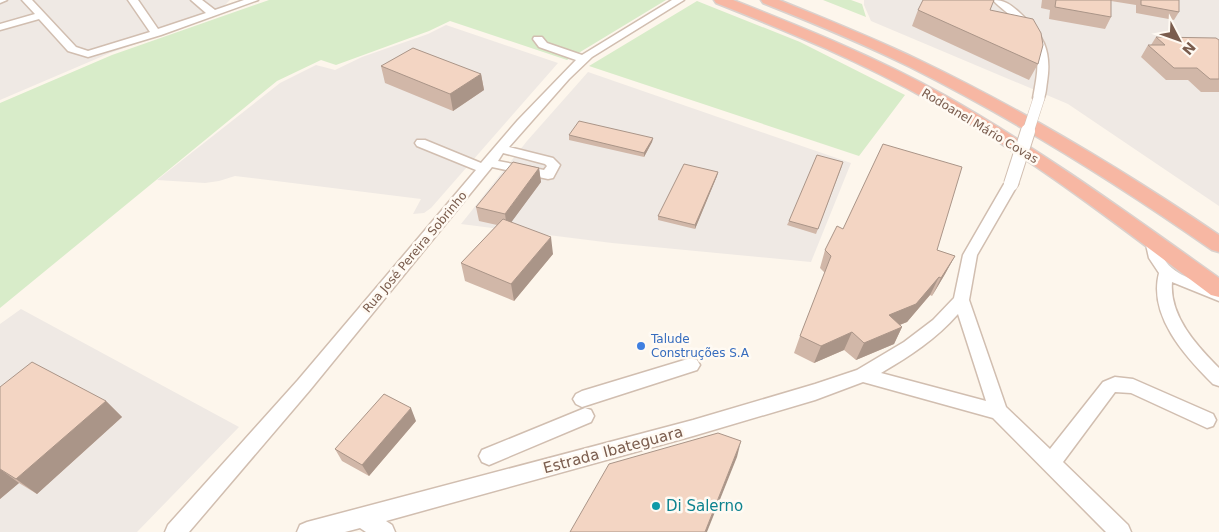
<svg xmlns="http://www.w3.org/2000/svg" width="1219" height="532" font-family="'DejaVu Sans',sans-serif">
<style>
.industrial{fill:#efe9e4}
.green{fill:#d8ecc9}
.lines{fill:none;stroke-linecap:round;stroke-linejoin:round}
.minor-casing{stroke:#d1beb0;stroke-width:3}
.highway-casing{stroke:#dad1cd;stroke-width:3}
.minor{fill:#fff;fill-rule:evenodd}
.highway{fill:#f7b7a3;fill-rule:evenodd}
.minor-bridge-far1-casing{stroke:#d1beb0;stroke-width:12;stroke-linecap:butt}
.minor-bridge-casing{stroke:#d1beb0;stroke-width:16;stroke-linecap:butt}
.minor-bridge-far1{stroke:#fff;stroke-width:11}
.minor-bridge{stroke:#fff;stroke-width:14}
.wall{fill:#d1b7a8}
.shaded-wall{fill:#aa9588}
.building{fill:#f3d5c3;stroke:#aa9588}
.shop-dot{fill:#3f7fe0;stroke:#fffaf3;stroke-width:2}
.culture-dot{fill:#0f9aa8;stroke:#fffaf3;stroke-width:2}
.labels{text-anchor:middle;stroke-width:5;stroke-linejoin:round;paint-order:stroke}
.street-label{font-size:12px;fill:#7a5c4d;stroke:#fffaf3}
.shop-label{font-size:12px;fill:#366cbe;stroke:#fffaf3;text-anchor:start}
.near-street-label{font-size:15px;fill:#7a5c4d;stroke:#fffaf3}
.near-culture-label{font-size:15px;fill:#0d838f;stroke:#fffaf3;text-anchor:start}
</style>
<rect width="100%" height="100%" fill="#fdf6ec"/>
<path class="industrial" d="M0,0h230l-8,8 -22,14 -90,31 -110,47z
M864,0h355v206l-151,-102 -197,-83 -7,-16z
M446,25l112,38 -127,145 -7,5 -11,1 8,-15 -186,-23 -16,5 -14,2 -48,-3 123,-97 36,-18 19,5 27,-13 66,-23z
M588,72l263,91 -40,99 -199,-19 -151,-19 66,-83z
M21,309l218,118 -102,105h-137v-208z"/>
<path class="green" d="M269,0h397l-99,60 -117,-39 -21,10 -93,34 -15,-5 -44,21 -277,227v-205l112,-48z
M823,0h28l11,4 4,13z
M697,1l103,41 105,53 -46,61 -270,-90z"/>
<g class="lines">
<g class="minor-casing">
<path id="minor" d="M0,0h7l-7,3z
M22,0h10l44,47 12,4 62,-19 -22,-32h10l20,29 48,-16 -15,-13h11l13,10 29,-10h14l-97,35 -73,22 -20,-6 -29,-32 -39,11v-6l35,-10z
M672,0h12l-92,57 -23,22 -60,68 44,11 7,7 -7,13 -5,1 -56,-12 -182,223 -121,142h-24l3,-7 130,-145 178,-210 -59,-24 -2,-3 2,-3h8l56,23 37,-43 58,-60 -37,-13 -6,-8 1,-2h8l5,6 35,12zM503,153l42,11 2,2 -3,4 -46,-9z
M993,0c12,0 18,5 27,13 23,21 32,37 27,69 -1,6 -1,13 -4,18h-8l-2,-2c6,-32 10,-52 -16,-77 -7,-7 -17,-13 -24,-21z
M1011,180l7,4 -41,71 -8,45 37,107 44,42 53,-67 12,-5 18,2 80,35 3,6 -3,6 -6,2 -76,-35 -16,-1 -52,70 65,63 3,7h-25l-113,-114 -130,-36 -48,18 -122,36 -307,85 6,4 3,7h-29l-6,-4 -15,4h-48l3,-7 7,-3 386,-102 122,-36 42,-14 47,-28 29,-22 21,-22 9,-43 41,-71zM958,314l28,87 -105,-28c29,-17 55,-34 77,-59z
M1152,235l5,1c4,7 3,16 7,23 10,17 38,24 55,30v12l-47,-19c-3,34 25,64 47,86v18l-6,-2c-28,-28 -65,-68 -54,-111l-10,-15 -4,-18 2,-4z
M691,358l6,2 3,5 -3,5 -115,37 -6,-3 -3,-5 3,-5 6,-3z
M585,408l6,2 3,6 -3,6 -102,43 -7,-3 -3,-6 3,-6z"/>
</g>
<g class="highway-casing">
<path id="highway" d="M714,0h19c71,28 143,57 211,95 96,54 185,119 275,183v19l-8,-2c-91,-68 -181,-139 -281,-194 -68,-39 -141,-69 -214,-98z
M761,0h18c47,19 94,38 140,60 104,50 204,110 300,175v17l-7,-2c-97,-68 -197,-130 -302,-183 -48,-24 -97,-44 -147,-64z"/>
</g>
<use href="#minor" class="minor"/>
<use href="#highway" class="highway"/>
<g class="minor-bridge-far1-casing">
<path id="minor-bridge-far1" d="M1028,132l11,-34"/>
</g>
<g class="minor-bridge-casing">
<path id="minor-bridge" d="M1011,184l17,-53"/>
</g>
<use href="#minor-bridge-far1" class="minor-bridge-far1"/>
<use href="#minor-bridge" class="minor-bridge"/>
</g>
<path class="wall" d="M1042,0h137v12l-5,8 -38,-7v-8l-25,-4v16l-6,12 -56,-10 1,-9 -9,-2z
M918,10h72l48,54 -9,16 -117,-54z
M1156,37l63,3v52h-18l-13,-12h-22l-25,-23 7,-12h3z
M381,66l100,8 3,16 -31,21 -68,-28z
M569,135l84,3 -1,4 -8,15 -75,-17z
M842,166l-26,68 -29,-9 2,-4z
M539,168l2,14 -30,40 42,32 -39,47 -49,-20 -4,-18 36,-38 -18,-4 -3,-14z
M718,172l-1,4 -22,53 -37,-9v-4z
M843,229l94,21 18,6 -10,18 -13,22 -2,-1 -23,27 -7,3 2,2 -8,17 -38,16 -12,-10 -30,13 -20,-10 6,-17 25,-63 -5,-5 5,-18z
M0,387l106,14 16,16 -85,77 -18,-11 -19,16z
M416,421l-47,55 -27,-15 -7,-12z"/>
<path class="shaded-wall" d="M481,74l3,16 -31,21 -3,-17z
M653,138l-1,4 -8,15v-4z
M539,168l2,14 -34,46 -2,-14z
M718,172l-1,4 -22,53v-4z
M551,237l2,17 -39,47 -3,-17z
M955,256l-10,18 -13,22 9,-18z
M939,277l-9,18 -23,27 -26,10 8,-17z
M902,327l-8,17 -38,16 8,-17z
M852,332l-8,18 -30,13 7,-17z
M106,401l16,16 -85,77 -21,-15z
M411,408l5,13 -47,55 -7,-11z
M741,441l-4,16 -30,75h-2z
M0,469l19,14 -19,16z"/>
<path class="building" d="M923,0h71l-4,10 43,9 8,14 2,12 -5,19 -120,-54z
M1056,0h55v17l-56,-10z
M1141,0h38v12l-38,-7z
M1156,37l60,1 3,2v39h-9l-13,-11h-23l-26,-23h17z
M413,48l68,26 -31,20 -69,-28z
M579,121l74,17 -9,15 -75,-18z
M883,144l79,23 -25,83 18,6 -14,22 -2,-1 -23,27 -27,11 13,12 -38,16 -12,-11 -31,14 -21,-10 31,-80 -6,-6 12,-24 6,3z
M817,155l26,7 -25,67 -29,-8z
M513,162l26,6 -34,46 -29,-7z
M684,164l34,8 -23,53 -37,-9z
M503,219l48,18 -40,47 -50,-21z
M32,362l74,39 -90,78 -16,-10v-82z
M384,394l27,14 -49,57 -27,-16z
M718,433l23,8 -36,91h-135l39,-68z"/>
<circle class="shop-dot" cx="641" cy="346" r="5"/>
<circle class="culture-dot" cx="656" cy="506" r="5"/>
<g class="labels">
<g class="street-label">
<text transform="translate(980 126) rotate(31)" y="4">Rodoanel Mário Covas</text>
<text transform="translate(415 252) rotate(-50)" y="4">Rua José Pereira Sobrinho</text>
</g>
<g class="shop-label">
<text x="651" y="343">Talude<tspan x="651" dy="14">Construções S.A</tspan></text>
</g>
<g class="near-street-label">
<text transform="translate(613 450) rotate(-15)" y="5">Estrada Ibateguara</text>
</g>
<g class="near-culture-label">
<text x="666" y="511">Di Salerno</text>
</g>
</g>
<g transform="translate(1179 40) rotate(131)" stroke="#fffaf3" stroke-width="4" paint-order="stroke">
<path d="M0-4L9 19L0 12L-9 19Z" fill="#7a5c4d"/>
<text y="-8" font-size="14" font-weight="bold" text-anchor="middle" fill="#7a5c4d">N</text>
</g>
</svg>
